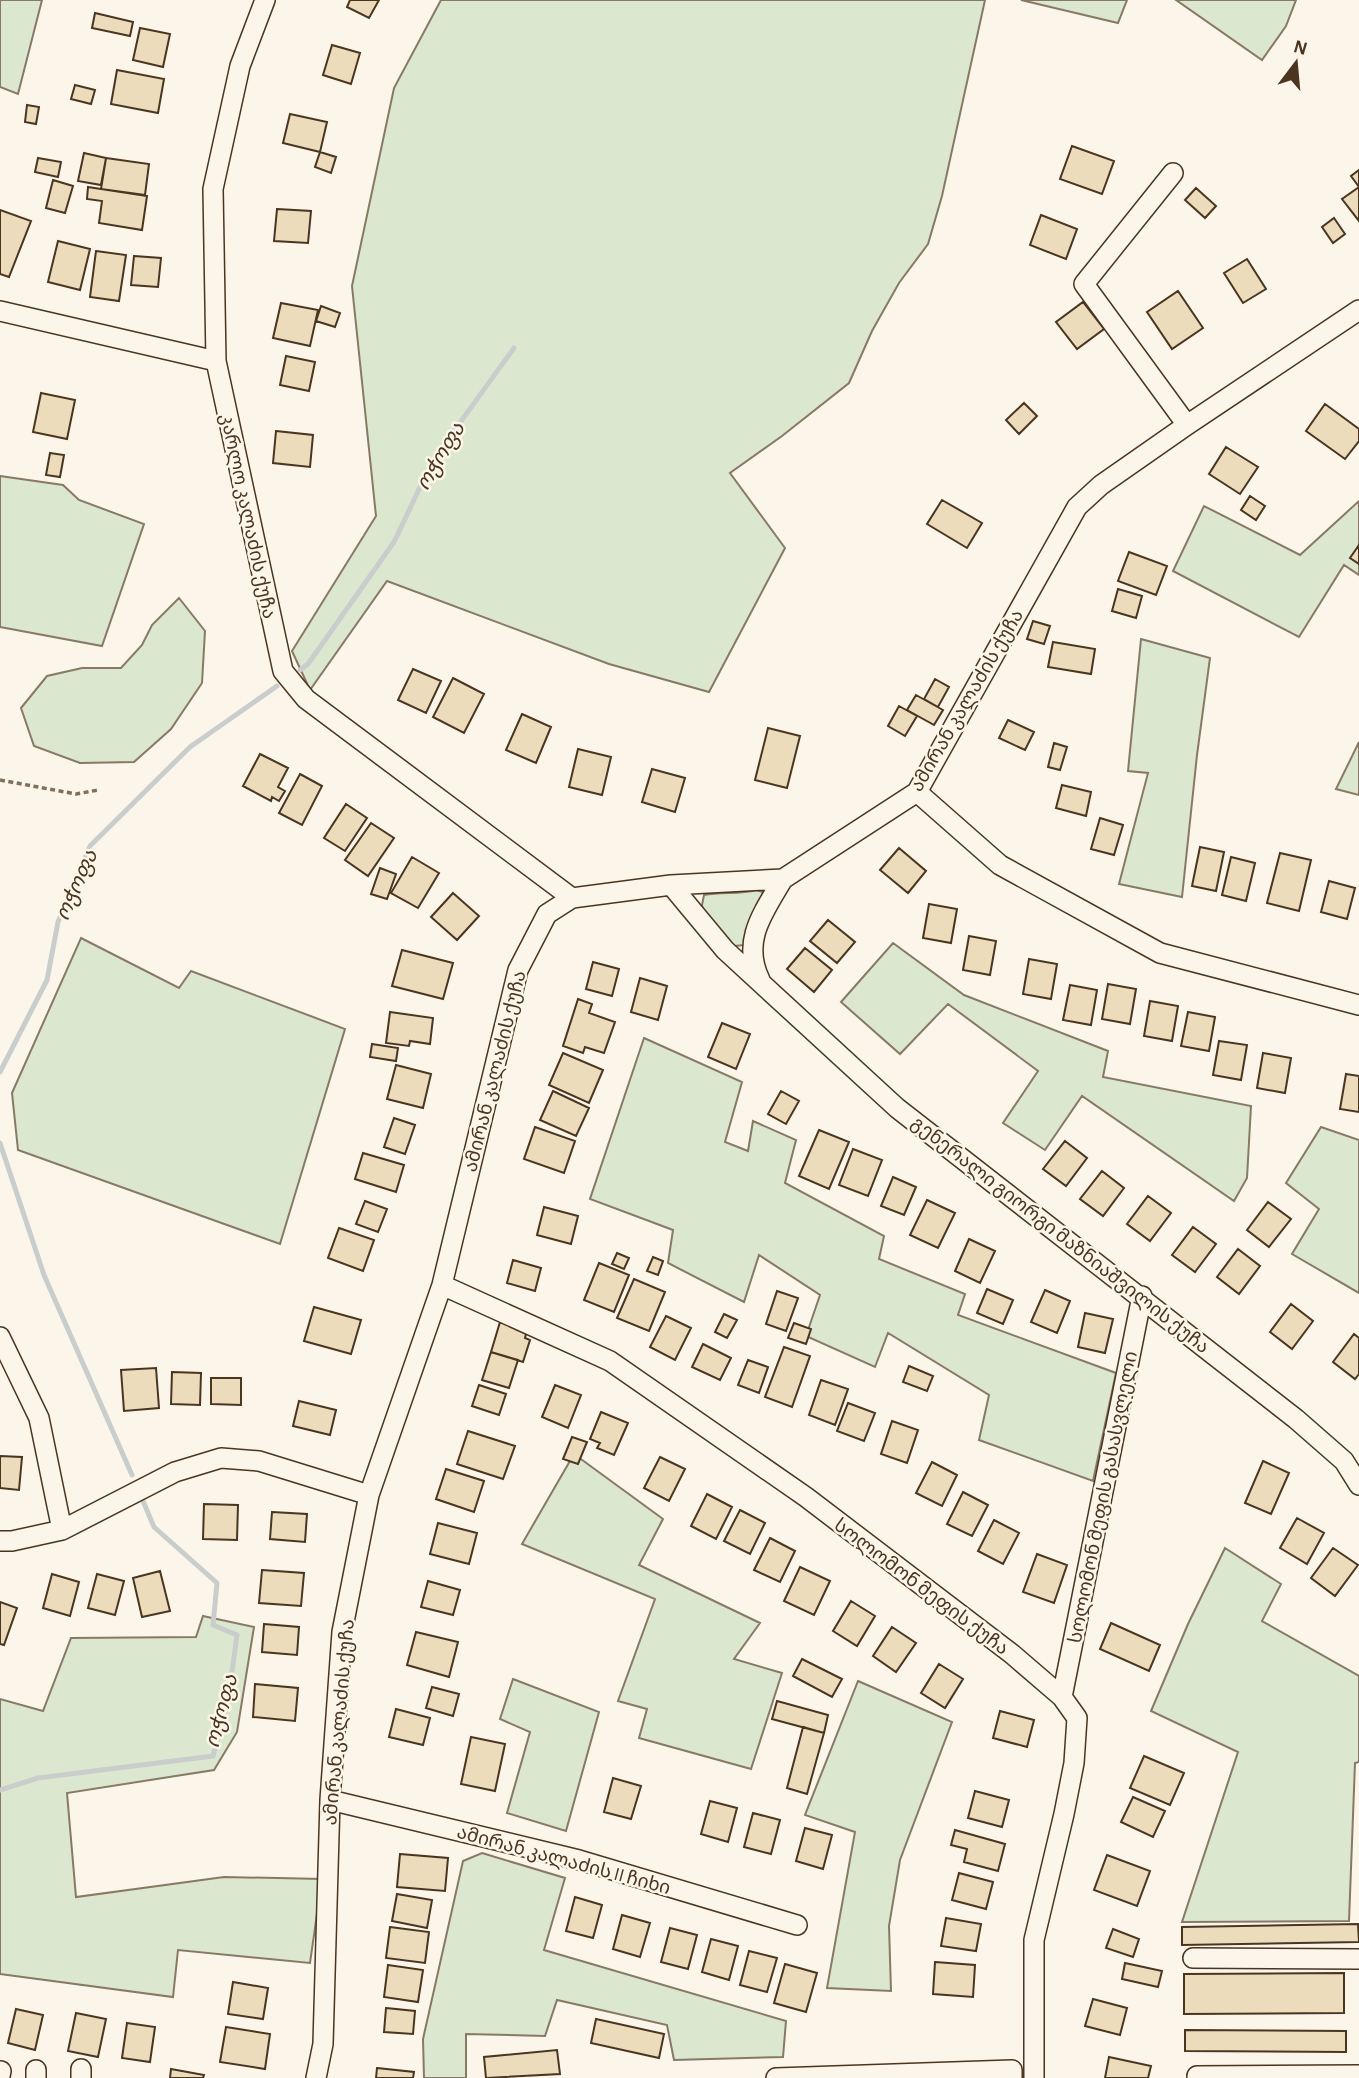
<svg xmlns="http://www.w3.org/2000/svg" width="1359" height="2078" font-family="'Alegreya Sans','Noto Sans Georgian',sans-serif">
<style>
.green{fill:#dce7d0;stroke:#887966;stroke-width:2}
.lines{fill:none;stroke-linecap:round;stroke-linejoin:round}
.stream{stroke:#c9cecd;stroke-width:5}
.building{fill:#ecdcbc;stroke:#4a3520;stroke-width:2}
.minor-casing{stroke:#4a3520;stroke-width:22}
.path{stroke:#7f6f5c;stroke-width:3.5;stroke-dasharray:5 3.5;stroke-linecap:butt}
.minor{stroke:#fbf6e9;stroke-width:19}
.labels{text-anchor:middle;stroke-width:5;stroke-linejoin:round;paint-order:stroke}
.street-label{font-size:19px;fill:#4a3520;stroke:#fbf6e9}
.water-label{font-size:21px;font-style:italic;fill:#4a3520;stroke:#fbf6e9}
</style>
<rect width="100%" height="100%" fill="#fbf6e9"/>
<path class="green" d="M0,0h42l-24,94 -18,-7z
M441,0h544l-43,196 -14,48 -29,39 -27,48 -23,52 -67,53 -52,37 55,75 -76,144 -100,-28 -222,-83 -77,109 -18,-39 84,-135 -24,-230 42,-198z
M1021,0h106l-9,23z
M1176,0h120l-10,26 -24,34z
M0,476l63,9 16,15 65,24 -42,122 -102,-19z
M1359,501v74l-15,-10 -45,72 -126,-66 31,-65 96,49z
M179,598l26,33 -3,52 -31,46 -37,33 -54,1 -46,-17 -13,-38 26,-32 35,-8h39l21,-23 10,-20z
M1141,639l69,19 -13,97 -15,142 -63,-13 29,-111 -20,-2z
M1359,742v53l-23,-6z
M756,890l7,2 -2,7 -17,46 -9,1 -9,-5 -23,-26 -1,-10 2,-10c17,-4 35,0 52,-5z
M81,938l98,50 12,-17 154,58 -65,215 -262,-94 -6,-57z
M893,943l71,52 144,56 -5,26 148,29 -4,72 -13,23 -152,-105 -37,54 -42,-27 35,-52 -90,-67 -48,50 -59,-52z
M644,1038l98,44 -17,60 23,9 5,-30 43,19 -11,43 99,53 -5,23 86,35 -7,21 158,58 -23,108 -114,-41 10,-45 -101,-62 -13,34 -69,-31 14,-41 -61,-40 -15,47 -76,-39 5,-33 -83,-31z
M1321,1127l38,13v153l-67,-39 27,-45 -33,-26z
M574,1454l89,65 -24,46 121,58 -26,36 48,14 -31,96 -112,-31 8,-29 -29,-8 37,-102 -133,-55z
M1225,1548l56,36 -19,37 97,55v86l-4,1 -6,158 -167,1 56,-170 -87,-41 37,-87z
M203,1616l51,11 -17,105 -23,38 -147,23 9,104 148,-20 98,2 -12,84 -132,-13 -5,47 -173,-23v-275l43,12 28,-73 125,-1z
M513,1679l86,33 -33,119 -59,-18 23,-81 -30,-13z
M858,1681l94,41 -52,138 -11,66 2,65 -64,-3 28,-156 -50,-17z
M482,1853l83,25 -21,72 242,71 -3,36 -109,3 -7,-35 -110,-25 -12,36 -79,-2v44h-42l-1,-39 40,-178z"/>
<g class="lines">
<path class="stream" d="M300,670l8,-6 86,-122 39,-82 81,-112
M0,1072l47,-92 11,-58 32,-76 100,-99 87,-61
M0,1143l44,132 88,200
M0,1790l38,-12 175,-22 15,-55 9,-66 -24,-10 4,-42 -63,-56 -11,-26"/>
</g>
<path class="building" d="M350,0h29l-10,18 -22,-11z
M95,13l38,9 -3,14 -38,-8z
M140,28l30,6 -7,33 -30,-7z
M332,45l28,8 -9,31 -28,-9z
M117,70l47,9 -6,34 -47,-9z
M75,85l20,5 -4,14 -20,-5z
M27,105l12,2 -3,17 -11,-2z
M290,114l37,8 -7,30 -37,-9z
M1072,146l42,15 -12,33 -42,-15z
M320,152l16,5 -5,16 -16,-6z
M84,153l22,5 -5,27 -23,-4z
M38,158l23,4 -3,15 -23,-5z
M106,158l43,6 -4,31 -44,-6z
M1359,170v51l-17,-22 17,-12 -8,-11z
M53,180l20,6 -8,27 -19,-5z
M88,187l59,9 -5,34 -43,-7 3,-22 -15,-2z
M1196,188l20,18 -11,12 -20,-18z
M277,209l34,2 -3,32 -34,-2z
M0,210l31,11 -22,56 -9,-3z
M1041,215l36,14 -11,30 -36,-14z
M1334,218l11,16 -12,9 -11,-16z
M58,241l32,8 -10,41 -32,-8z
M96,251l30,4 -7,46 -29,-4z
M134,256l27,2 -3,29 -27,-2z
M1247,259l19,30 -23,14 -19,-30z
M1178,291l25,37 -31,21 -25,-37z
M1083,302l21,27 -27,20 -21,-27z
M281,303l37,7 -8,36 -37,-8z
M321,306l19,7 -5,14 -19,-6z
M286,356l29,6 -6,29 -29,-6z
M41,393l34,7 -8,39 -34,-7z
M1024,403l13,13 -18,18 -13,-14z
M1325,404l34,25v12l-14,18 -39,-28z
M276,431l37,4 -3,32 -37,-4z
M1226,447l32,20 -18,27 -31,-20z
M50,453l14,2 -4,22 -14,-2z
M1250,496l15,10 -9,14 -15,-10z
M942,500l40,23 -15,25 -40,-24z
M1359,545v19l-9,-6z
M1129,552l38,14 -11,29 -38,-14z
M1118,589l24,7 -6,22 -24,-7z
M1033,621l17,5 -6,18 -17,-5z
M1053,642l42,7 -4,25 -43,-7z
M413,669l28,12 -15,32 -28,-13z
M453,678l31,16 -20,39 -31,-16z
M935,679l14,8 -11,20 -14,-8z
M916,695l27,15 -9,15 -27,-15z
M899,706l18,10 -12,20 -17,-10z
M522,714l29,13 -15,36 -30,-13z
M1008,720l26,12 -9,18 -26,-12z
M768,728l32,8 -13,52 -32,-8z
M1054,743l13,4 -7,23 -12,-3z
M578,749l33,8 -9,38 -33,-8z
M260,754l28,14 -10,19 7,4 -6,10 -7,-4 -1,4 -28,-15z
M652,769l33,9 -10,34 -33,-10z
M300,774l22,12 -20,39 -23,-12z
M1062,785l29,7 -5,24 -30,-8z
M346,804l21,14 -22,33 -21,-13z
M1100,818l23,7 -9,30 -23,-6z
M371,823l23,15 -26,38 -23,-16z
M1200,847l24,5 -8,39 -24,-5z
M899,848l27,23 -18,22 -28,-23z
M1280,853l31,7 -12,51 -32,-8z
M412,857l27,16 -21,35 -27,-15z
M1231,857l24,6 -9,38 -24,-6z
M380,868l16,6 -9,25 -16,-5z
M1329,881l26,7 -8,31 -26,-7z
M453,893l26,23 -22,24 -26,-23z
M929,904l28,5 -6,34 -28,-5z
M828,920l27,22 -18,21 -27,-22z
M969,936l27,5 -6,34 -27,-5z
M805,948l27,22 -18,22 -27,-23z
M402,950l51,13 -10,36 -51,-13z
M1029,959l28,5 -6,35 -28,-5z
M593,962l26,7 -7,27 -26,-7z
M640,978l27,8 -9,34 -27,-8z
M1108,984l28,5 -6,35 -28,-5z
M1070,985l27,5 -6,35 -28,-5z
M578,999l14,5 -3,9 26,9 -11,31 -19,-6 -2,6 -20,-7z
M1150,1001l28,5 -6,35 -28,-5z
M390,1012l43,6 -3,26 -20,-3 -1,5 -23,-3z
M1188,1012l27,5 -6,34 -28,-5z
M722,1023l28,11 -14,35 -28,-12z
M1219,1041l28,4 -6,35 -28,-5z
M372,1044l26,4 -2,13 -26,-4z
M563,1053l40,17 -14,33 -40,-18z
M1263,1053l28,5 -6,35 -28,-5z
M396,1065l35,9 -8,34 -36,-9z
M1346,1074l13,2v36l-19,-3z
M553,1091l36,17 -13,28 -36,-16z
M781,1091l18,10 -13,23 -18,-10z
M394,1118l21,7 -10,29 -21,-7z
M535,1127l40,14 -11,32 -40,-14z
M819,1130l30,12 -20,47 -30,-13z
M1065,1141l22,17 -21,28 -23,-17z
M853,1149l29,11 -14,36 -29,-11z
M363,1153l41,12 -8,27 -41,-13z
M1102,1171l22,17 -21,28 -23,-17z
M893,1177l23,10 -12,28 -23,-9z
M1148,1196l23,17 -21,28 -23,-17z
M927,1200l28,13 -17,35 -28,-13z
M365,1201l22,8 -9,23 -22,-8z
M1268,1202l23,17 -22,28 -22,-17z
M544,1207l34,9 -7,28 -34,-9z
M1193,1227l23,17 -21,28 -23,-17z
M339,1228l35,12 -11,31 -35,-13z
M969,1239l26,12 -15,32 -25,-12z
M1238,1249l22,17 -21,28 -22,-17z
M617,1253l12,5 -5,11 -12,-5z
M653,1257l10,4 -5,14 -11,-4z
M513,1260l28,8 -6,23 -28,-8z
M599,1263l30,12 -15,37 -30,-12z
M634,1279l31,13 -16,39 -32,-13z
M987,1289l26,11 -10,24 -26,-11z
M1045,1290l25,11 -13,32 -26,-11z
M777,1291l21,7 -12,33 -20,-7z
M1291,1304l22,17 -21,28 -22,-17z
M314,1307l47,13 -10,34 -47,-13z
M1085,1313l28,6 -8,34 -27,-6z
M724,1314l13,6 -10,18 -12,-6z
M666,1316l25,12 -16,32 -25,-13z
M500,1322l27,8 -2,8 5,2 -7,22 -32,-10z
M794,1323l17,6 -5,15 -18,-6z
M1354,1334l5,4v36l-4,5 -22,-17z
M703,1344l28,14 -11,22 -28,-13z
M784,1347l26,9 -18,51 -27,-10z
M491,1352l27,8 -9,28 -27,-8z
M748,1360l20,7 -9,26 -21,-8z
M909,1366l24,10 -6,15 -24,-9z
M156,1368l3,40 -35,3 -3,-41z
M172,1372l29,1 -1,32 -29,-1z
M211,1378h30v27l-30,-1z
M821,1380l27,9 -13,36 -26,-10z
M479,1385l27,9 -7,21 -27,-9z
M555,1385l26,10 -13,33 -26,-11z
M299,1401l37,9 -6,25 -37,-9z
M848,1403l27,10 -11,28 -27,-10z
M601,1412l27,11 -14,32 -17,-7 3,-5 -10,-4z
M892,1421l26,9 -11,33 -26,-9z
M468,1431l47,15 -12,33 -46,-15z
M572,1437l15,5 -9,22 -15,-5z
M0,1456l22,1 -3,33 -19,-2z
M660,1457l25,12 -16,32 -25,-13z
M1263,1461l26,12 -18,41 -26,-11z
M932,1462l25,13 -15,31 -26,-13z
M446,1469l38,12 -10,31 -38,-13z
M963,1492l25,13 -16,31 -25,-12z
M707,1494l25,13 -16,32 -25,-13z
M204,1504l34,1 -1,35 -34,-1z
M740,1510l25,13 -15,31 -26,-13z
M272,1512l35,2 -2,28 -35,-3z
M1297,1518l27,15 -17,31 -27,-16z
M994,1520l25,13 -16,31 -25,-13z
M438,1523l39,10 -8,31 -39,-10z
M770,1538l25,13 -15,31 -26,-12z
M1333,1548l25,17 -23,31 -24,-18z
M1037,1554l30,11 -13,38 -31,-11z
M800,1567l30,14 -16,34 -30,-14z
M262,1570l42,3 -3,33 -42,-3z
M160,1571l10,40 -28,6 -9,-39z
M52,1574l27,8 -9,34 -27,-8z
M97,1574l27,7 -9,34 -27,-7z
M428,1581l32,9 -7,25 -32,-8z
M851,1601l24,15 -18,30 -24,-15z
M0,1602l17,6 -13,37 -4,-1z
M1111,1623l49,22 -11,26 -49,-22z
M264,1624l35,3 -2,28 -35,-3z
M892,1627l24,16 -20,29 -23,-16z
M416,1632l42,10 -9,35 -42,-12z
M802,1659l40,20 -10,18 -39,-21z
M939,1664l24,15 -18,29 -24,-15z
M255,1684l43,4 -3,33 -42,-4z
M432,1687l27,7 -6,22 -27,-8z
M777,1701l51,14 -4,18 -52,-14z
M396,1709l34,9 -7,27 -34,-8z
M1000,1711l34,9 -7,27 -34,-9z
M803,1727l21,6 -17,61 -20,-6z
M471,1737l34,7 -10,47 -34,-7z
M1144,1756l40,17 -14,32 -40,-17z
M613,1778l28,8 -10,33 -27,-7z
M975,1791l34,9 -7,27 -34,-9z
M1133,1797l32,14 -12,26 -32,-15z
M710,1801l27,7 -9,34 -27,-8z
M753,1813l27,7 -9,34 -27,-7z
M805,1828l27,7 -9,34 -27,-8z
M955,1830l50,14 -7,27 -34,-9 3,-13 -16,-4z
M400,1854l48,4 -3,33 -48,-4z
M1107,1855l43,16 -13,35 -43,-16z
M959,1873l34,9 -7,27 -34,-9z
M397,1894l35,6 -5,28 -35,-7z
M575,1897l27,8 -9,33 -27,-7z
M622,1915l28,8 -10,34 -27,-8z
M946,1918l35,6 -5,27 -35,-5z
M1358,1924l1,18 -177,3v-18z
M390,1927l39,5 -4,31 -39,-5z
M670,1928l27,7 -9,34 -27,-7z
M1113,1929l26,10 -6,18 -27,-9z
M711,1939l27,7 -9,34 -27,-8z
M749,1951l28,7 -10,34 -27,-7z
M935,1962l40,3 -2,32 -40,-3z
M1125,1963l37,8 -4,16 -36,-8z
M785,1964l32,9 -11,39 -32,-9z
M388,1965l35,5 -5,32 -34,-5z
M1344,1973v40l-160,1v-40z
M233,1982l35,6 -5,31 -35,-5z
M1093,1999l34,9 -7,27 -35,-9z
M386,2008l29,3 -2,23 -29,-2z
M16,2009l27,6 -8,35 -27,-7z
M76,2013l30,6 -8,38 -30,-6z
M596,2019l68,15 -5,24 -68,-15z
M127,2023l28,4 -5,35 -28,-4z
M226,2027l44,7 -5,35 -45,-7z
M1185,2030l161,1v21l-161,-1z
M557,2050l3,24 -74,4 -2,-21z
M1109,2057l42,9 -3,12h-43z
M377,2068l37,4 -1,6h-37z
M171,2069l33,6 -1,3h-33z"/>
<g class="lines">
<g class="minor-casing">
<path id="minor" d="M265,0l-25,66 -27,123 3,172 67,310 23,28 266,199
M1173,173l-89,111 103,141
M0,311l216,50
M917,792l83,73 160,88 199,52
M671,885l54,65 172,158 399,311 48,42 15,24
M760,980c-19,-39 3,-67 23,-101
M442,1285l168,76 196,136 206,157 50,43 15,21 -3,45 -10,51 -30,126v138
M0,1337l39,81 23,112
M0,1541h12l50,-11 113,-58 46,-14 38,3 110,34
M1062,1697l80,-401
M330,1800l249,60 218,65
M1193,1958l166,1
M0,2076l1,-5
M1197,2076l162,-1
M36,2078v-8
M81,2078v-9
M316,2078l7,-34 7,-244 12,-168 27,-137 73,-210 76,-315 29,-56 25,-16 99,-13 112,-6 134,-87 160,-285 24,-22 86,-60 172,-115
M776,2078l236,-8v8"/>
</g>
<path class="path" d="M0,780l76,14 22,-4"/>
<use href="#minor" class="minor"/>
</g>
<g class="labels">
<g class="street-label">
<text transform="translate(249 516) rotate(78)" y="7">კარლო კალაძის ქუჩა</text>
<text transform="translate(966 700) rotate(-60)" y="7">ამირან კალაძის ქუჩა</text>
<text transform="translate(494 1071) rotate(-76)" y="7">ამირან კალაძის ქუჩა</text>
<text transform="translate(1061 1234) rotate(38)" y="7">გენერალი გიორგი მაზნიაშვილის ქუჩა</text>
<text transform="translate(1102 1497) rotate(-79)" y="7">სოლომონ მეფის გასასვლელი</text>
<text transform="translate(922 1586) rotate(37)" y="7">სოლომონ მეფის ქუჩა</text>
<text transform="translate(338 1722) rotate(-85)" y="7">ამირან კალაძის ქუჩა</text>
<text transform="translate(564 1859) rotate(15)" y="7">ამირან კალაძის II ჩიხი</text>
</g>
<g class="water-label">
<text transform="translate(440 456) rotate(-59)" y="7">ოჭოფა</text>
<text transform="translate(76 885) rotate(-66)" y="7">ოჭოფა</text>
<text transform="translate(221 1711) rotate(-75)" y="7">ოჭოფა</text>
</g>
</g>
<g transform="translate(1296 63) rotate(16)" stroke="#fbf6e9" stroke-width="5" paint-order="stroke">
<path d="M0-5L12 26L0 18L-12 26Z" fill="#4a3520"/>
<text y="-10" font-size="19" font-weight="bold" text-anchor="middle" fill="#4a3520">N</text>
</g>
</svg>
